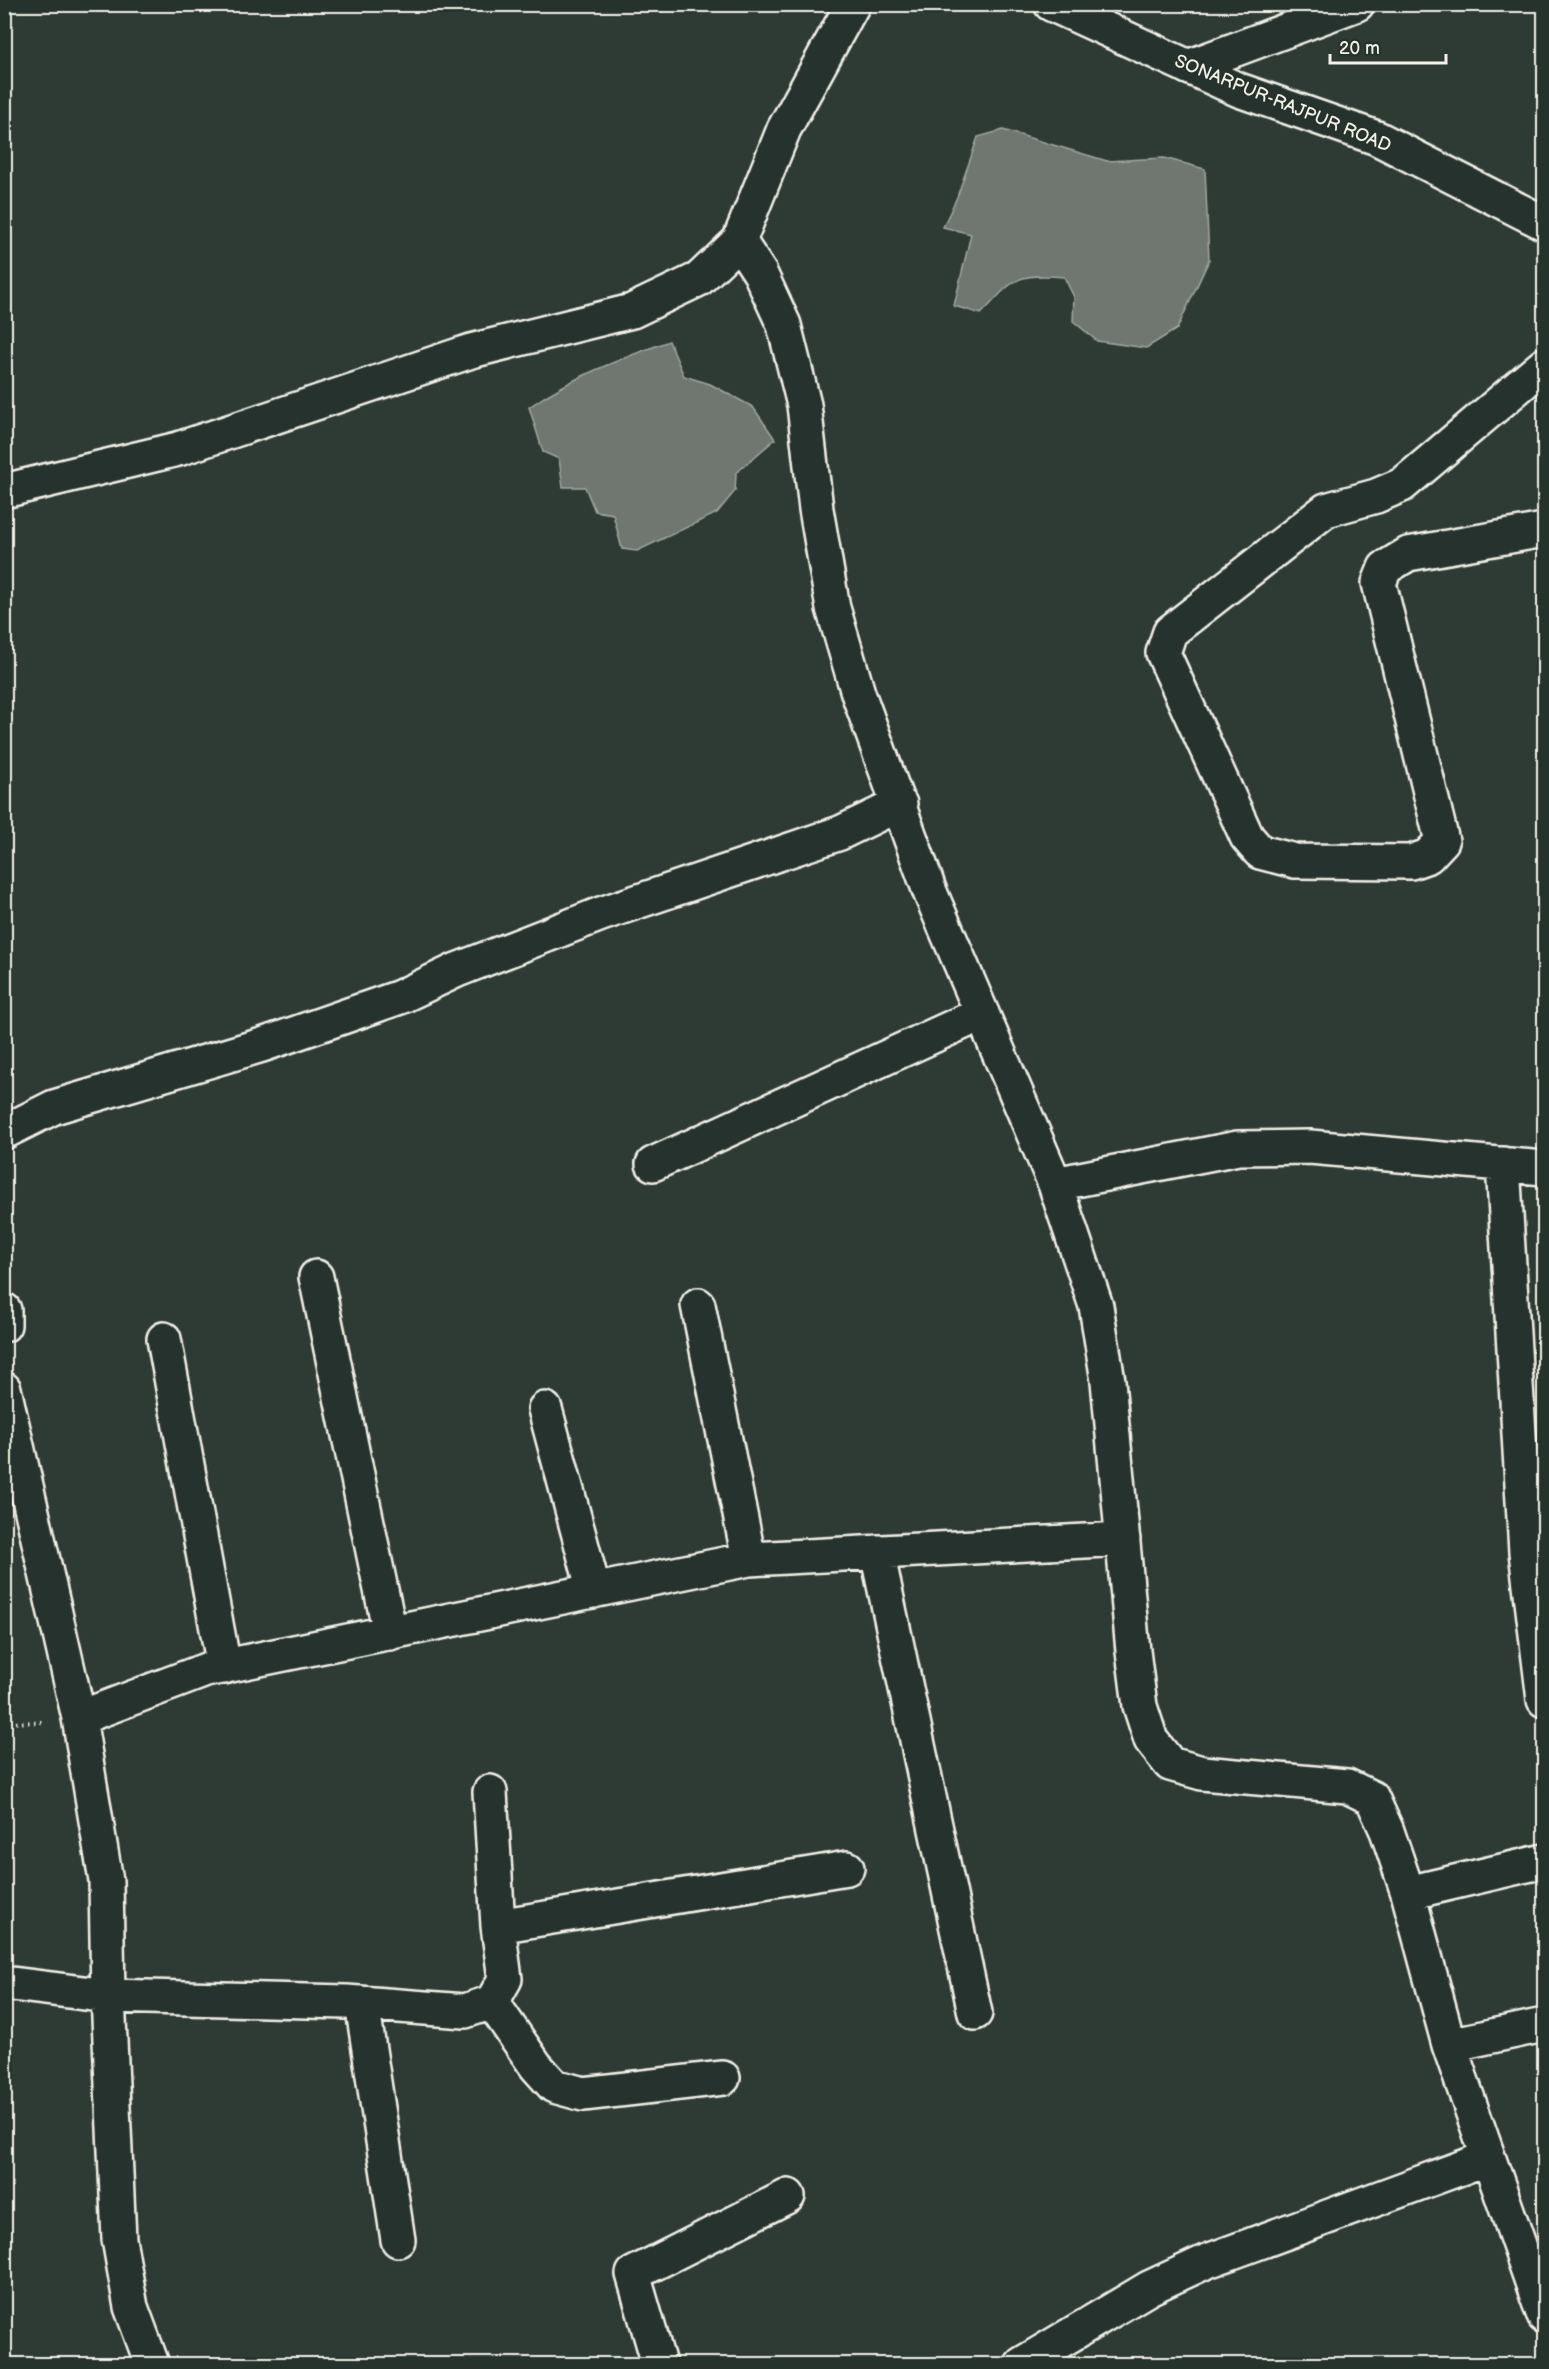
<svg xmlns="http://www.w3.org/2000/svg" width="1549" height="2369" font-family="'Balsamiq Sans',sans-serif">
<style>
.water{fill:#6f7770;stroke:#a4a8a0;stroke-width:1.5}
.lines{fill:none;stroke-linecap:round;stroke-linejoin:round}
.minor-casing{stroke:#f4f1e8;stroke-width:38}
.secondary-casing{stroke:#f4f1e8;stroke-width:38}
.path{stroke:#f4f1e8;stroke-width:4;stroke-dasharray:1.5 4.5;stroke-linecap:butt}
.minor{stroke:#26332d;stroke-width:33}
.secondary{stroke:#26332d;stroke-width:33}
.labels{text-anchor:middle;stroke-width:4.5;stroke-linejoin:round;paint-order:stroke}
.street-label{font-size:18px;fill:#f4f1e8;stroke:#26332d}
</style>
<rect width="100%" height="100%" fill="#2e3b34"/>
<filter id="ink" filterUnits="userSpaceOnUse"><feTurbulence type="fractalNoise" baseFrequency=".0167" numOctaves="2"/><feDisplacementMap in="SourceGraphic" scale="12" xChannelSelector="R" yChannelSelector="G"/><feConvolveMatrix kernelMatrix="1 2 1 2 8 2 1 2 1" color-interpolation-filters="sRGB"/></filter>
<g filter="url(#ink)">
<path class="water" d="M1003,130l104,31 57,-3 41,11 4,91 -32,69 -31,19 -49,-7 -24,-20 1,-24 -10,-20c-51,-4 -49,2 -83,37l-27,-8 17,-72 -28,-7 14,-30 21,-60z
M669,341l15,35 26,8 43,23 22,32 -39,34 -1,18 -18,22 -80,38 -15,-2 -9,-35 -18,-3 -10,-24h-22l-4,-28 -16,-7 -14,-45c45,-31 89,-47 140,-66z"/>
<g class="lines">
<g class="minor-casing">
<path id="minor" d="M1188,67l169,-63
M739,241l21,32 24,52 20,80 12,104 17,99 25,85 72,199 125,292 41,122 12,75 25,270 7,55 11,34 19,24 32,9 145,13 25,12 15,33 21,62 41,152 95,271
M1544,365l-142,120 -26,11 -50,14 -156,122 -7,21 84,184 13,15 35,9 116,1 17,-6 14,-15 -63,-258 6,-15 23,-14 136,-24
M4,491l174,-42 293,-98 161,-40 67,-32 40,-38 45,-112 69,-125
M4,1132l50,-25 208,-62 138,-48 57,-27 144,-56 239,-81 60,-29
M653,1164l328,-150
M1503,1164l23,388 18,148
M1055,1184l183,-36 72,-1 234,21
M316,1277l74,356
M698,1305l51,254
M4,1310v15
M164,1339l60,328
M4,1389l75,329 27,163 2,115 11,243 12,68 21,57
M545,1409l49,182
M877,1552l98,461
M79,1718l127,-48 543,-111 374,-20
M1408,1893l136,-32
M498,1926l349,-58
M4,1983l104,13 238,6 119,9 27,-9 13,-23 -7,-53 -8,-134
M492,2002l44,64 18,20 29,8 140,-16
M362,2003l36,237
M1449,2045l95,-20
M659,2364l-26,-90 155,-78
M1022,2364l127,-76 56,-26 283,-104"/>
</g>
<g class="secondary-casing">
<path id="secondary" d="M1051,4l188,86 138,48 167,85"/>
</g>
<path class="path" d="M4,1723l39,-1"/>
<use href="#minor" class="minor"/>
<use href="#secondary" class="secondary"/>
</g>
</g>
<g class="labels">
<g class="street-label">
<text transform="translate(1283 103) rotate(22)" y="6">SONARPUR-RAJPUR ROAD</text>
</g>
</g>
<rect width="1549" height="2369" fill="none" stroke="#26332d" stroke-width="24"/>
<rect x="12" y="12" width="1525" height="2345" fill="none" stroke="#f4f1e8" stroke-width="2" filter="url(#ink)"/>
<path d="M1330 54v9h116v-9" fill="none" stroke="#f4f1e8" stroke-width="3"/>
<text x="1339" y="54" font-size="18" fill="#f4f1e8" stroke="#26332d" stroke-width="4.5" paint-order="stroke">20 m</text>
</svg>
